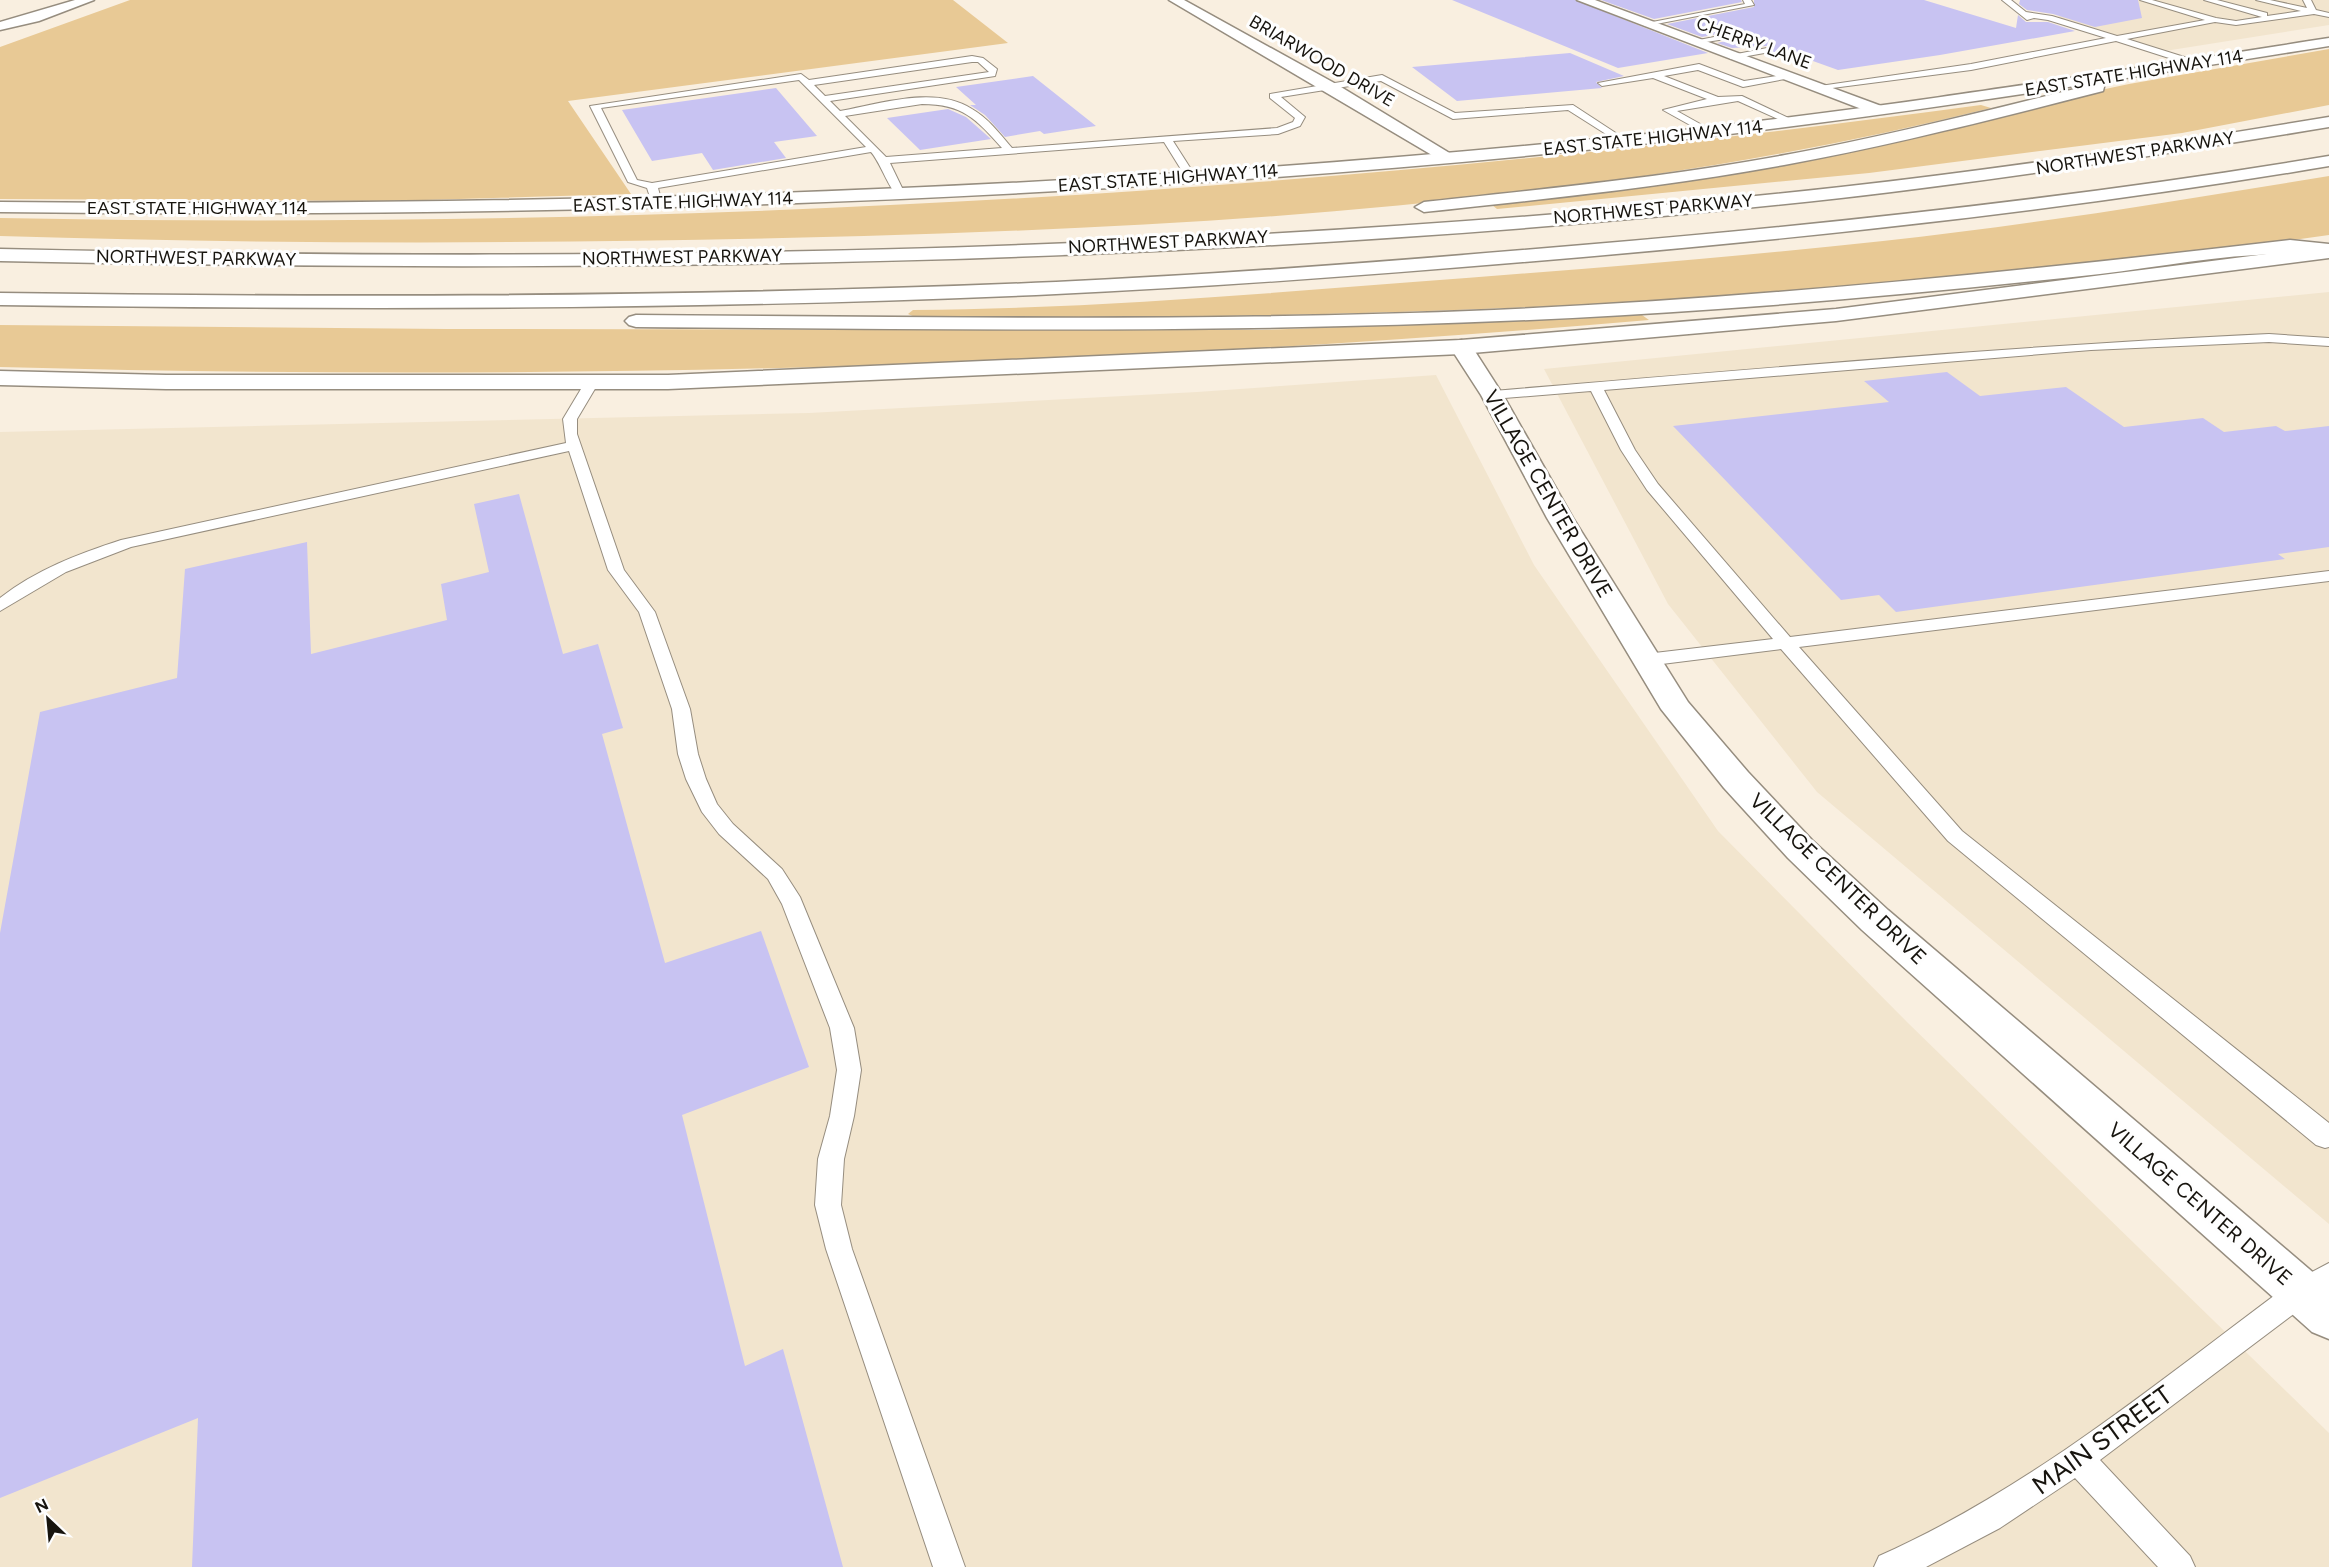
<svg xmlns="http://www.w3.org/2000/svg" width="2329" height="1567" font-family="Figtree,sans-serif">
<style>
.built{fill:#f2e5ce}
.green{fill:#e8c995}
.building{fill:#c8c3f2}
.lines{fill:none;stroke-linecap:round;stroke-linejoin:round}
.service-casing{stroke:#968d7f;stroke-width:2}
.minor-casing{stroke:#968d7f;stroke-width:3}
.tertiary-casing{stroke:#968d7f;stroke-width:3}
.secondary-casing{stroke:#968d7f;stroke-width:3}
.motorway-casing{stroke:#968d7f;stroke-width:3}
.service{fill:#fff;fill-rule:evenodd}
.minor{fill:#fff;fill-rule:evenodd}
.tertiary{fill:#fff;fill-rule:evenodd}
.secondary{fill:#fff;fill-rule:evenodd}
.motorway{fill:#fff;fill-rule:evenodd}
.labels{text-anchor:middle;stroke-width:6;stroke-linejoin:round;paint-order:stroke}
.far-street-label{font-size:18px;fill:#17140e;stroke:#fefefe}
.street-label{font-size:21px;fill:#17140e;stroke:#fefefe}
.near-street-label{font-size:26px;fill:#17140e;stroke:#fefefe}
</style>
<rect width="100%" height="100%" fill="#f9efe0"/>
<path class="built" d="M2097,0h232v25l-164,26 -108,-34z
M2329,292v932l-512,-432 -149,-188 -124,-235z
M1436,375l98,190 184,266 189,191 422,411v134h-2329v-1135l809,-19 388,-21z"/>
<path class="green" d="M130,0h823l55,43 -440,58 63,93 -240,7 -391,-2v-152z
M2329,49v56l-147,28 -126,16 -187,24 -372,36 -5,-4 184,-25 453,-96z
M1981,105l10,3c-368,92 -749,117 -1127,128 -288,8 -576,9 -864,0v-18c660,13 1327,-24 1981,-113z
M2329,176v59c-468,67 -942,86 -1414,82l-7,-3 5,-4c167,-1 333,-15 500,-28 157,-12 314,-24 470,-41 149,-16 298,-41 446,-65z
M1642,315l7,5c-548,47 -1099,62 -1649,47v-42l447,4 814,1z"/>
<path class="building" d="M1452,0h123l133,53 -90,15z
M1601,0h140l1,2 -88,17z
M1754,0h170l92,28 2,-13 8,7h22l27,9 -135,24 -102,15 -39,-14 -10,2 -17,-6 -5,-6 -35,2 -15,-5 17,-4 -5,-7 -27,5 -35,-13 87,-17z
M2020,0h118l4,18 -47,9 -42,-13 -26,-4 -8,-6z
M1570,53l54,23 -28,6 6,6 -145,13 -45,-34z
M1033,76l63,50 -52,8 -4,-3 -35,6 -20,-22 -15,-10h6l-20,-18z
M776,88l41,48 -43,6 12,16 -73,12 -11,-17 -50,8 -30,-51z
M948,109l18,8 25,22 -71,11 -33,-32z
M1947,372l33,24 86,-9 58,40 79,-9 21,14 52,-6 9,5 44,-5v121l-51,7 7,5 -389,53 -17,-17 -38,5 -168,-174 216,-24 -25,-21z
M519,494l44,160 35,-10 25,84 -21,6 63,229 96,-32 48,136 -127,48 63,251 38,-17 60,218h-651l6,-149 -198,80v-565l40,-221 137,-34 8,-109 122,-27 4,112 136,-34 -6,-36 48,-12 -15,-68z"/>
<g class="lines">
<g class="service-casing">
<path id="service" d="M1743,0h8l3,5 -108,21 -4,-2 103,-20z
M2002,0h9l15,12 26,4 65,20 88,-16 -65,-20h12l64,18 20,3 26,-4 -58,-17h13l50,13v3l34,-5 -45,-11h14l37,8 -4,-8h8l5,10 13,3v4l-15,-3 -78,11 -21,-3 -88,17 70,22 -3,5 -78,-25 -145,29 -154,20 -4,-3 158,-23 135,-26 -58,-18 -14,-2 -7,2z
M1729,34l3,4 -39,6 -4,-2z
M1767,48l3,4 -39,7 -4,-3z
M972,56l11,2 14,11 -2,7 -165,25 10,10c40,-7 95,-26 132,-2 16,9 28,25 40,39l265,-20 16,-6 2,-4 -25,-20v-4l112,-19 73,38 118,-8 55,36 -8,2 -52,-33 -115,9 -72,-38 -100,16 24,20 -5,9 -22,8 -105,7 23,36 -5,3 -4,-1 -23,-37 -274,21 15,31 -5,3c-10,-4 -19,-34 -29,-45l-213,36 4,15 -5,3 -5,-3 -5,-15 -19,-6 -38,-76 211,-32 8,6zM972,62h6l11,10 -164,24 -11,-11zM799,80l67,67 -214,36 -15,-3 -36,-72zM922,104c41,0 54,15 80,44l-116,9 -41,-41z
M1699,64l45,17 46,-7v4l-47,9 -45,-17 -34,6 54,21 24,-1 55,26 -8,2 -51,-23 -61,10 34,19v4l-3,1 -45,-25 44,-11 -54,-21 -51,8 -4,-3z
M2269,334l60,4v8l-60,-4 -178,8 -487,40 31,60 23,34 132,153 539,-66v10l-530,66 163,184 367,292v24l-4,1 -9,-3 -368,-304 -167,-192 -135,17 -6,-2 -3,-4 9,-6 127,-15 -126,-149 -26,-40 -30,-59 -99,8 -7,-4 7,-4c258,-21 517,-45 777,-57z
M592,378l7,4 -22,37v15l47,136 31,42 35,97 8,45 8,25 11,25 16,20 49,45 18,28 54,131 7,42 -7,46 -10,43 -3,46 11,44 113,318h-32l-107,-318 -11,-44 3,-46 12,-43 7,-46 -7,-42 -48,-124 -14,-25 -49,-45 -17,-22 -16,-33 -8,-25 -6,-45 -33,-97 -31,-42 -39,-119 -438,96 -65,25 -66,39v-13c36,-28 78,-44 121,-58l445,-97 -3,-24 24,-40z
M2329,1263v28l-18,10 -211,159 90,96 5,11h-37l-83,-89 -75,50 -74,39h-52l5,-11c151,-67 280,-175 412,-273z"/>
</g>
<g class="minor-casing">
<path id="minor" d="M1169,0h15l152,84 120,73 -8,5 -6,-1z
M1577,0h18l289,107 2,3 -2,3h-12z"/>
</g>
<g class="tertiary-casing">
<path id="tertiary" d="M75,0h19l-55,21 -39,9v-8z
M1461,340l8,2 34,53 70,123 115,184 60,70 64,68 76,70 441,376v53l-17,-7 -450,-402 -74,-72 -64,-70 -63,-79 -114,-191 -66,-123 -31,-48 3,-5z"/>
</g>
<g class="secondary-casing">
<path id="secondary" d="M2329,38v8c-244,39 -487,78 -733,103 -530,54 -1064,69 -1596,63v-10c532,5 1066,-10 1596,-63 246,-24 489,-63 733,-101z
M2329,246v12l-493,63 -375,33 -793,35h-502l-166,-4v-14l166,4h502l793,-35 375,-31z"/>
</g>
<g class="motorway-casing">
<path id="motorway" d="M2099,75l7,4 -3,12c-105,27 -211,54 -319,74 -119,22 -240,34 -360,47l-9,-5 9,-5c120,-13 242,-25 361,-47 103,-19 204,-45 306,-70l3,-9z
M2329,117v10c-162,27 -324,52 -488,71 -610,68 -1228,76 -1841,63v-12c613,14 1231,5 1841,-62 163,-18 326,-43 488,-70z
M2329,156v10c-247,42 -496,69 -746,91 -175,15 -351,29 -527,37 -352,16 -704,16 -1056,11v-12c352,5 704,4 1056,-11 176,-8 352,-22 527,-37 250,-21 499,-48 746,-89z
M2290,240l39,4v12c-75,-8 -154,9 -229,18 -127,14 -254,26 -382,35 -360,26 -721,21 -1082,18l-7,-2 -4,-4 4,-4 7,-2c286,2 572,7 858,-5 266,-12 531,-39 796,-70z"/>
</g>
<use href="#service" class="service"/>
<use href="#minor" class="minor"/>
<use href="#tertiary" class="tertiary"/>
<use href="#secondary" class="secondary"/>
<use href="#motorway" class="motorway"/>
</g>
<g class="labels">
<g class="far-street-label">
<text transform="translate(1754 43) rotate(20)" y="6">CHERRY LANE</text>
<text transform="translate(1322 61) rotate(30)" y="6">BRIARWOOD DRIVE</text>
<text transform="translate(2134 73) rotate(-9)" y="6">EAST STATE HIGHWAY 114</text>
<text transform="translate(1653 138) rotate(-6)" y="6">EAST STATE HIGHWAY 114</text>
<text transform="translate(2135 153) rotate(-9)" y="6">NORTHWEST PARKWAY</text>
<text transform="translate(1168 178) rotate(-4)" y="6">EAST STATE HIGHWAY 114</text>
<text transform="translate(683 202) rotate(-2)" y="6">EAST STATE HIGHWAY 114</text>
<text x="197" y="214">EAST STATE HIGHWAY 114</text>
<text transform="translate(1653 209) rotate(-5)" y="6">NORTHWEST PARKWAY</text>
<text transform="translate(1168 242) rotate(-3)" y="6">NORTHWEST PARKWAY</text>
<text transform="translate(682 257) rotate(-1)" y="6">NORTHWEST PARKWAY</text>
<text transform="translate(196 258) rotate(1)" y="6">NORTHWEST PARKWAY</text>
</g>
<g class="street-label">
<text transform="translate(1548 494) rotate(60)" y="7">VILLAGE CENTER DRIVE</text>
<text transform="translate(1838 879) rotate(44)" y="7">VILLAGE CENTER DRIVE</text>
<text transform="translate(2200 1204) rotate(41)" y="7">VILLAGE CENTER DRIVE</text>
</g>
<g class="near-street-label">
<text transform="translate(2102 1440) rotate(-36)" y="9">MAIN STREET</text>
</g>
</g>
<g transform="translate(48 1519) rotate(334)" stroke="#fefefe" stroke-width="4.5" paint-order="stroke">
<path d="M0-4.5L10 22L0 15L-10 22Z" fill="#17140e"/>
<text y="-9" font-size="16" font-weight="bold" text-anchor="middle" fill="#17140e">N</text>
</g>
</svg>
